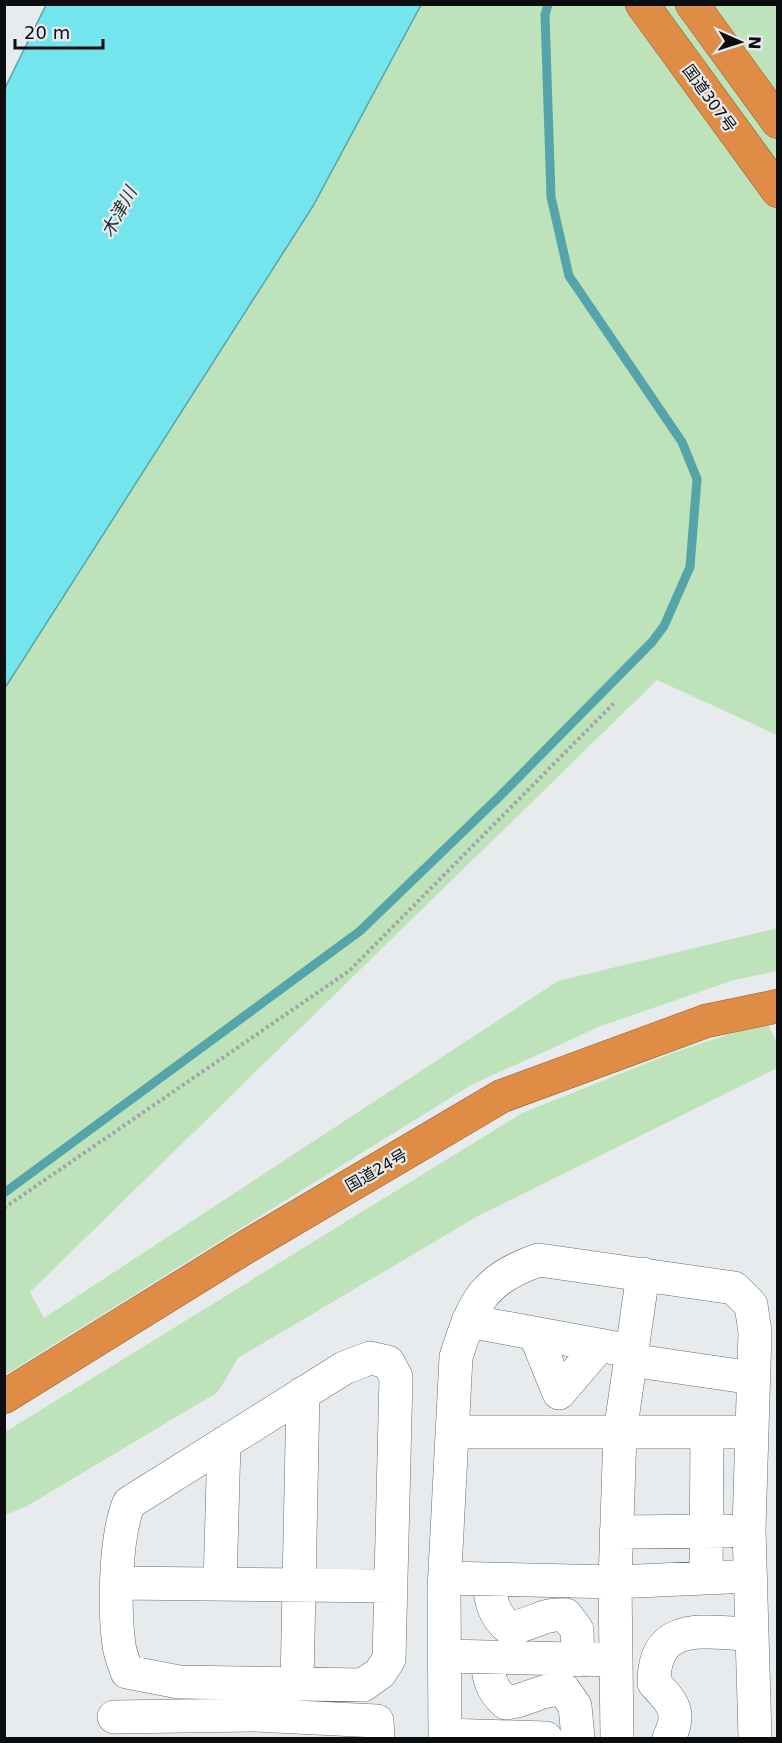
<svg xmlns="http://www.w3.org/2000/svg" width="782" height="1743" font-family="'DejaVu Sans','Noto Sans JP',sans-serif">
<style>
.green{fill:#bee3ba}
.water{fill:#74e5ed;stroke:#55a4aa;stroke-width:1.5}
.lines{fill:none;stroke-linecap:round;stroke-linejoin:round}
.stream{stroke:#55a4aa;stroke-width:9}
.minor-casing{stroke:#696c6e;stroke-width:34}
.highway-casing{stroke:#946032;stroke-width:34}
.path{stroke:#a3a5a7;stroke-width:4;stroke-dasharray:3 3;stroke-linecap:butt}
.minor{stroke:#fff;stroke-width:33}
.highway{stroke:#de8c46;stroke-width:33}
.labels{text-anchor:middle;stroke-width:4.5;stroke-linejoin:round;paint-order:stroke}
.street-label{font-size:16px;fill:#0c0d0e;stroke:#e8ebed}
.water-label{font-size:18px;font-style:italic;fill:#1c3132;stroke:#e8ebed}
</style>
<rect width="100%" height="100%" fill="#e8ebed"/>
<path class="green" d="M421,5h356v730l-120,-55 -627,612 14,26 514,-337 219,-53v43l-43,9 -133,46 -130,59 -466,290v-687l308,-482z
M767,1022l10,21v25l-299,148 -240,142 -20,34 -191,114 -22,9v-83l517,-319 153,-61z"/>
<path class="water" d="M46,5h375l-108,201 -308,482v-600z"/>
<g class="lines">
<path class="stream" d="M4,1193l356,-262 141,-136 151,-153 12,-16 26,-59 7,-88 -15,-37 -113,-166 -18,-79 -6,-182 3,-11"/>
<g class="minor-casing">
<path id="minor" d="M468,1321l163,30
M535,1334l24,59 41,-48
M370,1358l18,4 8,15 -7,282 -9,14 -17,12 -184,-3 -52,-10c-3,-9 -7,-18 -8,-27 -5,-35 -4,-109 10,-142l215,-135z
M630,1360l123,18
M452,1432h299
M616,1532l112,-1
M445,1578l170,4 135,-6
M706,1578l1,-146
M489,1579c1,20 4,36 20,49 25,-3 32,-15 57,-13l11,15 1,30
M118,1583l273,3
M220,1584l4,-141
M444,1656l172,4
M487,1657c1,20 4,33 19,46 23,-2 34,-15 58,-13l11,16 3,32
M297,1684l6,-291
M114,1717l140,-2 123,6 1,17
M445,1735l101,3
M445,1738l-1,-148 12,-233c17,-53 26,-78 83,-97l195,28 17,17 4,27 -6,197 6,209
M617,1738l-2,-156 5,-149 23,-159
M669,1738c13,-26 4,-35 -15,-55 0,-64 51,-50 97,-49"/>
</g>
<g class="highway-casing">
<path id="highway" d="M642,4l136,187
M692,4l86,118
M4,1397l242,-150 256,-151 204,-75 72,-15"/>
</g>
<path class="path" d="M4,1208l345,-237 267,-270"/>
<use href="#minor" class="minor"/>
<use href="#highway" class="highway"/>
</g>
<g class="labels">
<g class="street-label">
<text transform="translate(710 98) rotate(54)" y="6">国道307号</text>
<text transform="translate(376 1170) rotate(-30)" y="6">国道24号</text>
</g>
<g class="water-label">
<text transform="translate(119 212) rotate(-61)" y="6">木津川</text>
</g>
</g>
<rect width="782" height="1743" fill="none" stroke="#0c0d0e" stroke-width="12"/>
<g transform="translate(740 42) rotate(93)" stroke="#e8ebed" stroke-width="4.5" paint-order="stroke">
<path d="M0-4.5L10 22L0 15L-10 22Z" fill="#0c0d0e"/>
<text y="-9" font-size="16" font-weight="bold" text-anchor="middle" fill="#0c0d0e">N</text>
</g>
<path d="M15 39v9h88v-9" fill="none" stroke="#0c0d0e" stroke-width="3"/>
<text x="24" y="39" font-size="18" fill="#0c0d0e" stroke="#e8ebed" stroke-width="4.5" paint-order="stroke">20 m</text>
</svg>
